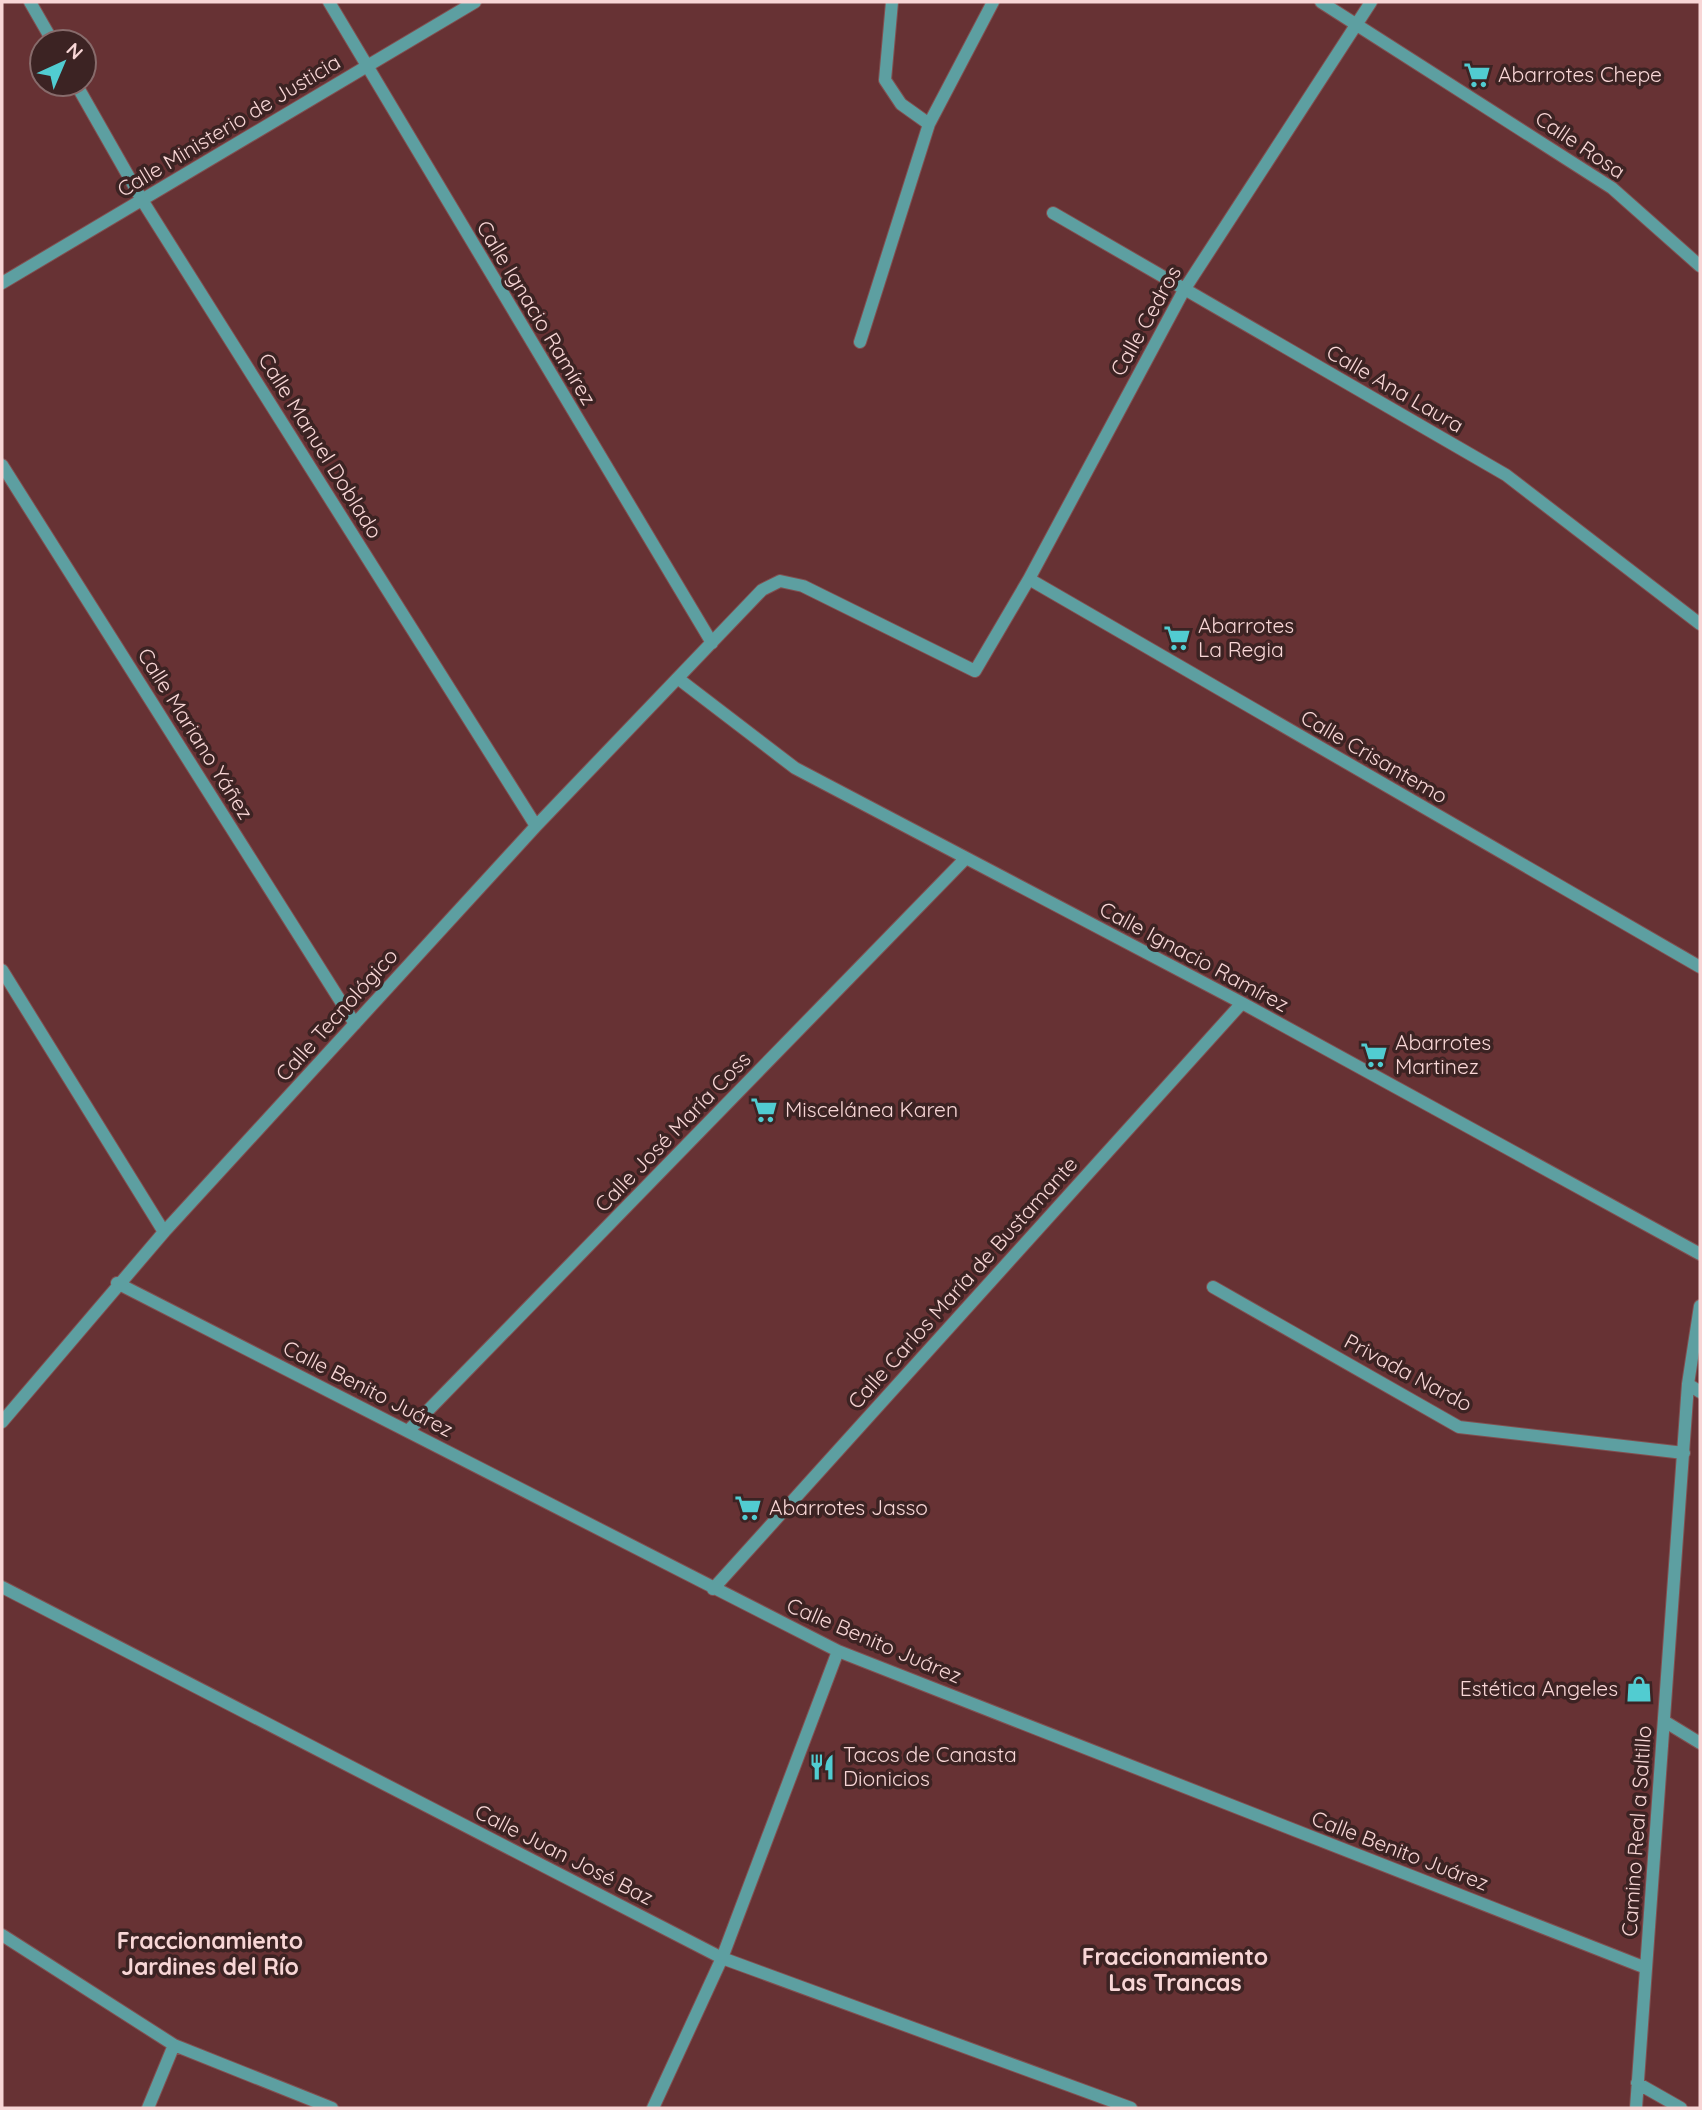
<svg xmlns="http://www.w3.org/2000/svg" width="1702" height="2110" font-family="Quicksand,sans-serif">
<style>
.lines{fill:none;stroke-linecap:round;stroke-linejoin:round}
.minor-casing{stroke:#815051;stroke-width:14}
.minor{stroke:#5d9fa1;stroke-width:12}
.labels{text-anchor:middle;stroke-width:7;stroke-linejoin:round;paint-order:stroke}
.poi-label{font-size:21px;fill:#f8d6d6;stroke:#3c2323;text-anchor:start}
.street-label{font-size:21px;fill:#f8d6d6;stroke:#3c2323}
.neighbourhood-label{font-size:23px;font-weight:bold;fill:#f8d6d6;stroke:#3c2323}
</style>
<rect width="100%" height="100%" fill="#673234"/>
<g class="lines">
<g class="minor-casing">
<path id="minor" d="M30,2l23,40
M329,2l383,641
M892,2l-7,78 16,24 28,20
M1321,2l291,186 88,78
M76,84l66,116 394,626
M1053,213l453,262 194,149
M2,283l473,-281
M860,342l69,-218 64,-122
M2,465l353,559
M1029,579l671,388
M680,680l115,88 447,235 458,251
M2,970l162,262
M117,1283l721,368 808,317
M1213,1287l246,140 225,26
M1688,1384l12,8
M2,1422l162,-190 372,-406 226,-236 18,-9 23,5 172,85 54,-92 155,-289 187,-288
M408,1431l557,-572
M2,1587l720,371 409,150
M713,1589l529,-586
M1664,1721l36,22
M2,1935l172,110 158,63
M1637,2083l44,25
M148,2108l26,-63
M653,2108l69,-150 116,-307
M1636,2108l52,-724 12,-78"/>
</g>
<use href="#minor" class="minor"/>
</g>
<defs>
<g id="supermarket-bare" transform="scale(2.1)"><path d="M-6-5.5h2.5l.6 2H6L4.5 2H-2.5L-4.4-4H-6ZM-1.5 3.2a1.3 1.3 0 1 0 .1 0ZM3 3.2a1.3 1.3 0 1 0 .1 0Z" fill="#51ccd1" stroke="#3c2323" stroke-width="2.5" paint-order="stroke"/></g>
<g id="shop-bare" transform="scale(2.1)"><path d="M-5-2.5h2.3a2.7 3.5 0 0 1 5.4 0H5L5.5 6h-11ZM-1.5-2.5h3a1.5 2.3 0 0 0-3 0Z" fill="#51ccd1" stroke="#3c2323" stroke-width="2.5" paint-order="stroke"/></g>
<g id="restaurant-bare" transform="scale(2.1)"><path d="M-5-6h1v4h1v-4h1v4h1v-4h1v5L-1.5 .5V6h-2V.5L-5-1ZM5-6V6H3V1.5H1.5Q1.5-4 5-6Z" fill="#51ccd1" stroke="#3c2323" stroke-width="2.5" paint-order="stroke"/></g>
</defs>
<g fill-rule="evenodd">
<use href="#supermarket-bare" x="1477" y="75"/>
<use href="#supermarket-bare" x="1177" y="638"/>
<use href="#supermarket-bare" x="1374" y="1055"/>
<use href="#supermarket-bare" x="764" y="1110"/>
<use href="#supermarket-bare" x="748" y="1508"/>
<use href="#shop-bare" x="1639" y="1689"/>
<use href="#restaurant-bare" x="822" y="1767"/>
</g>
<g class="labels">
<g class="poi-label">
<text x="1498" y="82">Abarrotes Chepe</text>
<text x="1198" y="633">Abarrotes<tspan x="1198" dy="24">La Regia</tspan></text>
<text x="1395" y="1050">Abarrotes<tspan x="1395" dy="24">Martinez</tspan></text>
<text x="785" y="1117">Miscelánea Karen</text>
<text x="769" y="1515">Abarrotes Jasso</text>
<text x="1618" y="1696" text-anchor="end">Estética Angeles</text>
<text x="843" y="1762">Tacos de Canasta<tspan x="843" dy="24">Dionicios</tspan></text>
</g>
<g class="street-label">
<text transform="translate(229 126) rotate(-31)" y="7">Calle Ministerio de Justicia</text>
<text transform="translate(1580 145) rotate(34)" y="7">Calle Rosa</text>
<text transform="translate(536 313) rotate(59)" y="7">Calle Ignacio Ramírez</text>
<text transform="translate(1146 321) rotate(-61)" y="7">Calle Cedros</text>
<text transform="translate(1395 389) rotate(30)" y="7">Calle Ana Laura</text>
<text transform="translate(320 446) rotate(58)" y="7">Calle Manuel Doblado</text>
<text transform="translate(195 734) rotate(58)" y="7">Calle Mariano Yáñez</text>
<text transform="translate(1374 757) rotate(30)" y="7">Calle Crisantemo</text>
<text transform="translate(1194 957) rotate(28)" y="7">Calle Ignacio Ramírez</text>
<text transform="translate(337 1015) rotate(-48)" y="7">Calle Tecnológico</text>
<text transform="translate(673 1132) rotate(-46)" y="7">Calle José María Coss</text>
<text transform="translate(963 1283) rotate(-48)" y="7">Calle Carlos María de Bustamante</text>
<text transform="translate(1408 1373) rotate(28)" y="7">Privada Nardo</text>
<text transform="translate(368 1389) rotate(27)" y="7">Calle Benito Juárez</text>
<text transform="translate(874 1641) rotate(23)" y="7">Calle Benito Juárez</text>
<text transform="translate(1637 1831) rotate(-86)" y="7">Camino Real a Saltillo</text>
<text transform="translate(1400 1851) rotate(21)" y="7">Calle Benito Juárez</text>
<text transform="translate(564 1855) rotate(27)" y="7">Calle Juan José Baz</text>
</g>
<g class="neighbourhood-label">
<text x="210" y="1949">Fraccionamiento<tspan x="210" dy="26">Jardines del Río</tspan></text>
<text x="1175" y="1965">Fraccionamiento<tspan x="1175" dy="26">Las Trancas</tspan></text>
</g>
</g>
<rect width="1702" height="2110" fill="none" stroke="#f8d6d6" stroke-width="7"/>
<g transform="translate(63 63) rotate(44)"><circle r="33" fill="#3c2323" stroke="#876b6b" stroke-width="2"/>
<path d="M0-5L12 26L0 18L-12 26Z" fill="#51ccd1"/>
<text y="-10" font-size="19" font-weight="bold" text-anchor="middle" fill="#f8d6d6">N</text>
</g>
</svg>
